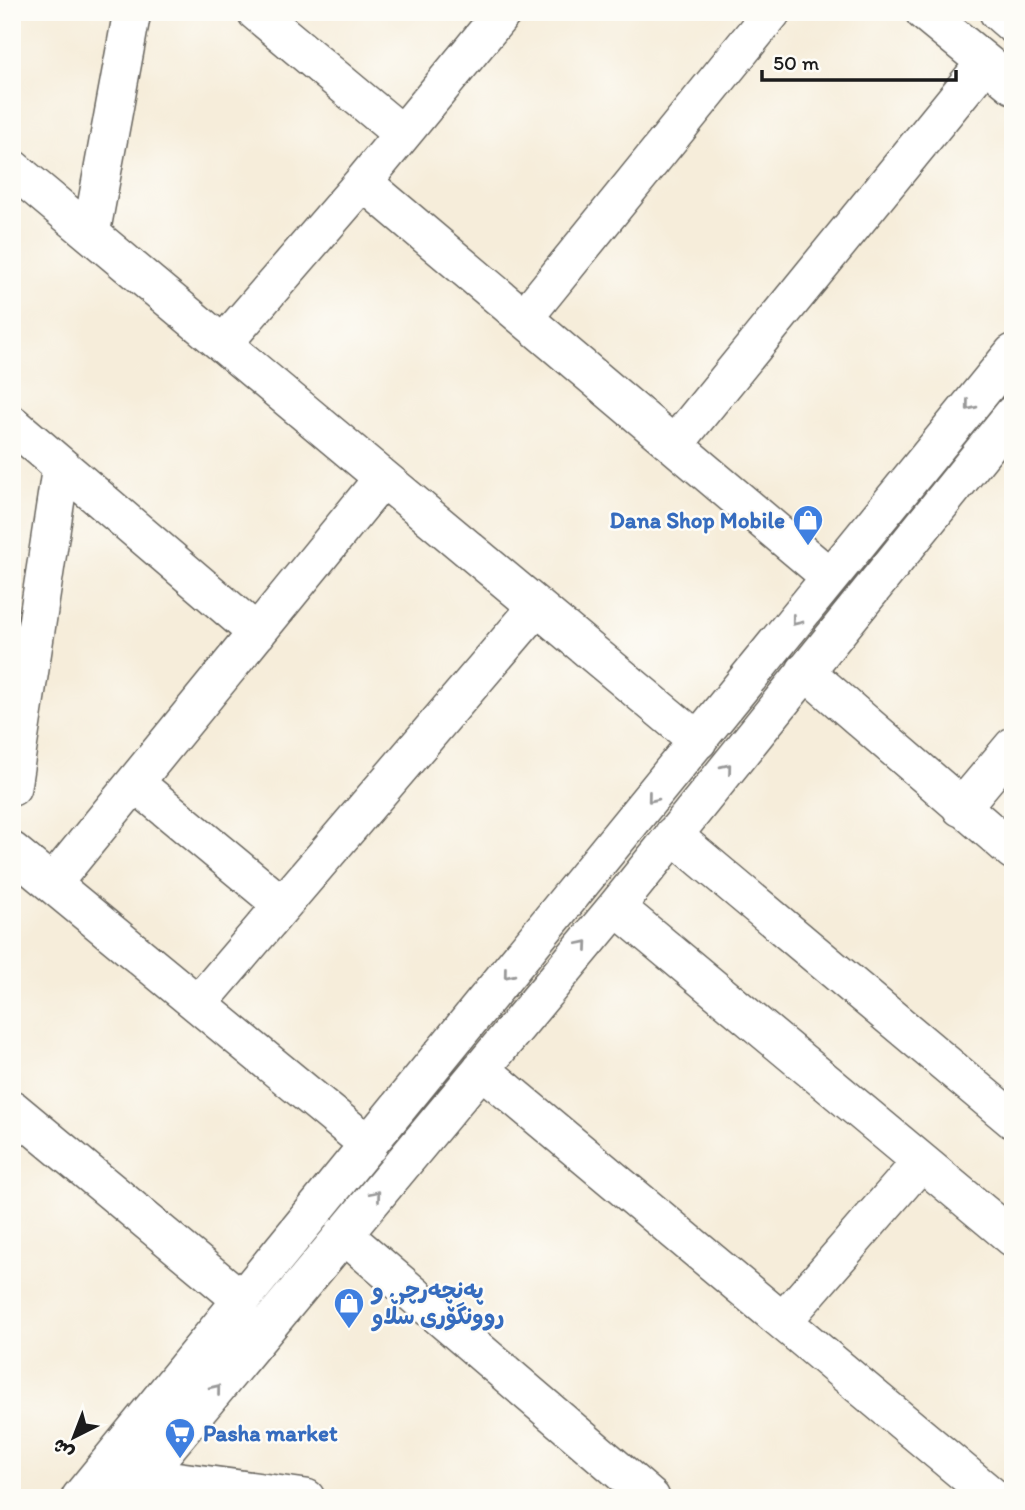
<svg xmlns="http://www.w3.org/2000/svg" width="1025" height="1510" font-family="Itim,'Playpen Sans Arabic',sans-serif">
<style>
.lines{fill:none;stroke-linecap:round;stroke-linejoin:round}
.minor-casing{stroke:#68655e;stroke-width:40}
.minor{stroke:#fff;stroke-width:37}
.oneway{stroke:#999}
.labels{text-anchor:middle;stroke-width:5;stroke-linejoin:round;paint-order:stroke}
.shop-label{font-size:23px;font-weight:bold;fill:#366cbe;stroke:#fdfcf7;text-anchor:start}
</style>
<rect width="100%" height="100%" fill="#fdfcf7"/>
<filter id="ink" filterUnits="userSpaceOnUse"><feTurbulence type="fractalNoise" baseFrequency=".0143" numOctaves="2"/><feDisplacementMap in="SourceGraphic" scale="14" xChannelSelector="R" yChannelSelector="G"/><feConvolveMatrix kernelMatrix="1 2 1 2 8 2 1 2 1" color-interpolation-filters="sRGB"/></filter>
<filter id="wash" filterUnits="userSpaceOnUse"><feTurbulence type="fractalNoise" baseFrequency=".00686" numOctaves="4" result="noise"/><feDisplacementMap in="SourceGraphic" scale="28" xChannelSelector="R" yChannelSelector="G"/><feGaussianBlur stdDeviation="1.57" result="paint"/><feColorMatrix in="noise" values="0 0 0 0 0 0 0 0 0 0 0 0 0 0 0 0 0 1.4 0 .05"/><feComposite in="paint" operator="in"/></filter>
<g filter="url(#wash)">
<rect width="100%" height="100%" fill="#f6edda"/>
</g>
<g filter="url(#ink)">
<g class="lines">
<g class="minor-casing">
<path id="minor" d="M256,12l146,122
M924,12l89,73
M998,12l15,13
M12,168l686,573
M363,182l467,395
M91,234l41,-222
M524,318l248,-306
M223,344l140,-162 140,-170
M12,424l245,209
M674,445l311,-382
M805,671l208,180
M135,783l146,121
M12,787l49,-321
M961,808l52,-62
M673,835l340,285
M12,851l357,294
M52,884l331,-406
M616,907l397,331
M198,1004l339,-397
M481,1069l513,429
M12,1109l230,191
M343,1234l308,264
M783,1321l138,-159
M144,1476l162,22
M80,1498l933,-1145
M125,1498l491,-591 397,-493"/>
</g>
<use href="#minor" class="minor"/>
</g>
<defs><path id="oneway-chevron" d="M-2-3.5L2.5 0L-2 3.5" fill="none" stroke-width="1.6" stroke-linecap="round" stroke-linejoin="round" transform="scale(1.75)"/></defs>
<g class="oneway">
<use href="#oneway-chevron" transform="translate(970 406) rotate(129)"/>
<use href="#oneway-chevron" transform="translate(796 621) rotate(128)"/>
<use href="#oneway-chevron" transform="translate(727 768) rotate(-51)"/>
<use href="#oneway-chevron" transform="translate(652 798) rotate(129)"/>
<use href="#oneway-chevron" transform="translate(584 945) rotate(-50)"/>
<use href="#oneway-chevron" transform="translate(508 974) rotate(129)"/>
<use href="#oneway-chevron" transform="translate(376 1195) rotate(-50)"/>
<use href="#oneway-chevron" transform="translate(216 1389) rotate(-51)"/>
</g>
</g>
<defs>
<g id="shop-pin" transform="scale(1.575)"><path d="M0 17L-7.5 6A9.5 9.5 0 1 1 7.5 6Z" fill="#3f7fe0" stroke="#fdfcf7"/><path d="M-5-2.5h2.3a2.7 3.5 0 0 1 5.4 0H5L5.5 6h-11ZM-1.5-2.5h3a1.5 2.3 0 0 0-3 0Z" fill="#fff"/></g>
<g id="supermarket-pin" transform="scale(1.575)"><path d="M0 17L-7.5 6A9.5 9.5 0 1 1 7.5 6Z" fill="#3f7fe0" stroke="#fdfcf7"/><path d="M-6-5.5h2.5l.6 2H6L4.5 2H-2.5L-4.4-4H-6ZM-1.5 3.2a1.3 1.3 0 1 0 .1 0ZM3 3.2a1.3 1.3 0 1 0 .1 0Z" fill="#fff"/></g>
</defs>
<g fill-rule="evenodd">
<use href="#shop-pin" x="808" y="520"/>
<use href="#shop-pin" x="349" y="1303"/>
<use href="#supermarket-pin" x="180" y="1433"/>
</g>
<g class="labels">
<g class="shop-label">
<text x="785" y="528" text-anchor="end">Dana Shop Mobile</text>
<text x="372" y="1298">پەنچەرچی و<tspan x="372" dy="26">روونگۆری سڵاو</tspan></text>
<text x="203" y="1441">Pasha market</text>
</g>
</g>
<rect width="1025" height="1510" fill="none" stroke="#fdfcf7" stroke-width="42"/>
<g transform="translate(74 1437) rotate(222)" stroke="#fdfcf7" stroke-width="5" paint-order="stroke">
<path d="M0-5L12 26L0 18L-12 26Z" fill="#1c1c1c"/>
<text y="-10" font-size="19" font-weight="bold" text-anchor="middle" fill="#1c1c1c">ش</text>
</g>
<path d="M762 70v10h194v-10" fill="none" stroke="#1c1c1c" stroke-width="3.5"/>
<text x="773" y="70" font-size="21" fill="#1c1c1c" stroke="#fdfcf7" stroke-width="5" paint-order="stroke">50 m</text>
</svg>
